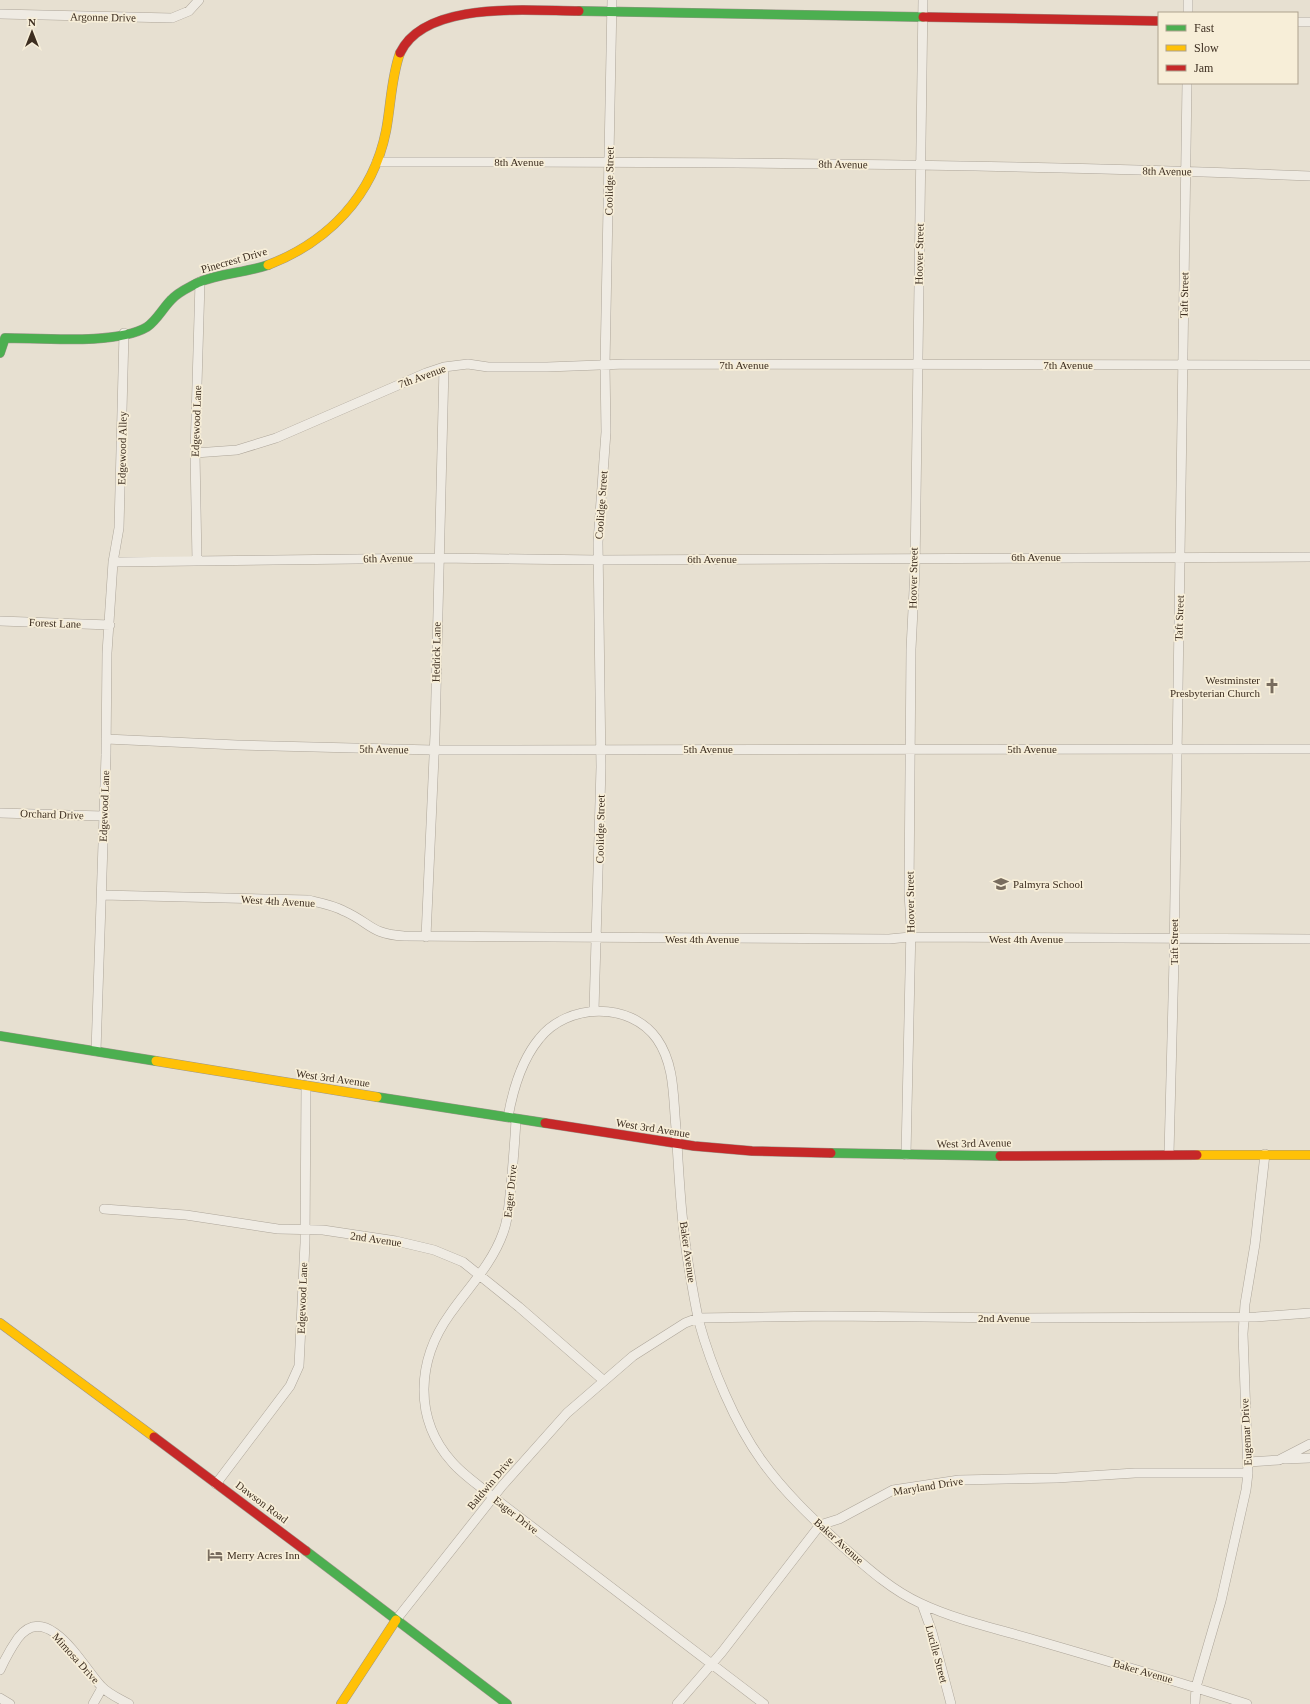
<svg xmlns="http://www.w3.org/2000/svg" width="1310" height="1704" font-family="'Times New Roman',serif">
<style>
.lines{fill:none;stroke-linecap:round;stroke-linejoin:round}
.street-casing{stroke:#ada599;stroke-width:10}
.fast-casing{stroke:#9c958a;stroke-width:10}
.slow-casing{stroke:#9c958a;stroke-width:10}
.jam-casing{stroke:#9c958a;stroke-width:10}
.street{stroke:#efebe3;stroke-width:9}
.fast{stroke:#4caf50;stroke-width:9}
.slow{stroke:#ffc107;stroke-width:9}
.jam{stroke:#c62828;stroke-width:9}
.labels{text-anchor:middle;stroke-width:3.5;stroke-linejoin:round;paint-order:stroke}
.street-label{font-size:11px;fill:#3d2e20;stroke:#f7eed8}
.poi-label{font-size:11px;fill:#3d2e20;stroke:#f7eed8;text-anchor:start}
</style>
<rect width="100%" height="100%" fill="#e7e0d1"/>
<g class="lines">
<g class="street-casing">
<path id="street" d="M1188,13v-13
M0,14l172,4 17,-7 10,-11
M1297,22h13
M377,162c311,0 622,1 933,14
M195,453l42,-3 39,-12 150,-65 18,-6 24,-3 20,3h59l79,-3 684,1
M197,561l-2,-108 5,-171
M113,562l325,-4 160,2 712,-3
M0,621l110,4
M106,739l131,6 196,5 877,-1
M0,813l103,3
M102,895l206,5c13,3 25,5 36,11 27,12 26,23 60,25l485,3 21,-2 400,2
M426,937l9,-203 9,-367
M594,1010l7,-243 -3,-225 8,-110 -1,-67 7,-365
M96,1051l10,-296 1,-102 6,-91 6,-34 5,-195
M508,1117c5,-28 13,-56 31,-78 28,-36 91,-38 118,0 18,26 16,58 19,89 3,46 5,94 13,140 3,18 6,36 10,54 12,44 36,102 63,139 22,31 51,58 79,84 24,21 50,45 79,58 38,18 82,27 122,39 69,20 137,40 205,62
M516,1119c-1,22 -3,44 -5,67 -2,15 -2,32 -8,47 -11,31 -35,55 -53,81 -33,46 -37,104 2,148 11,13 28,24 41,35l271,207
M1169,1154l5,-195 13,-876
M906,1155l5,-229 -2,-33 2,-244 4,-79 8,-570
M104,1209l82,6 92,14 45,1 73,11 38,9 29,12 56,45 84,73
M1285,1459l25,-1
M1248,1462l31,-2 31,-16
M216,1484l74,-98 9,-20 6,-123 1,-157
M922,1604l10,28 19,72
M396,1620l106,-134 65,-73 66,-57 52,-33 13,-5 131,-2 191,2 236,-1 54,-4
M0,1670c5,-11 11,-22 18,-32 30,-38 65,29 83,48 7,8 19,13 28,18
M0,1698l10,6
M93,1704l9,-16
M677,1704l45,-52 98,-127 19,-6 54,-29 66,-10 98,-2 78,-5h113
M1195,1704l1,-17 25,-86 25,-111 2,-17 -5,-139 2,-30 10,-60 10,-90"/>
</g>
<g class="fast-casing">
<path id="fast" d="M579,11l344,6
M0,353l5,-15c36,0 112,7 142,-11 10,-7 16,-19 24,-27 7,-8 17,-12 26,-17 22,-10 48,-10 71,-18
M0,1036l156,25
M377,1097l168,26
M831,1153l169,3
M306,1551l201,153"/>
</g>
<g class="slow-casing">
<path id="slow" d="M268,265c60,-23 105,-69 118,-134 5,-26 5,-53 14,-78
M156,1061l221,36
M1197,1155h113
M0,1323l154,114
M341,1704l55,-84"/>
</g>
<g class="jam-casing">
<path id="jam" d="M923,17l236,4
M400,53c25,-53 128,-42 179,-42
M545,1123l149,23 58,5 79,2
M1000,1156l197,-1
M154,1437l152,114"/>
</g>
<use href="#street" class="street"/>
<use href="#fast" class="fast"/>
<use href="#slow" class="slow"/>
<use href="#jam" class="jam"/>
</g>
<defs>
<g id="church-bare" transform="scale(1.2)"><path d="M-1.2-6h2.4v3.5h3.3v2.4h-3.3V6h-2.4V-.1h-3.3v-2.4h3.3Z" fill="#786c5e" stroke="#f7eed8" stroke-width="2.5" paint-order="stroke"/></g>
<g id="school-bare" transform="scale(1.2)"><path d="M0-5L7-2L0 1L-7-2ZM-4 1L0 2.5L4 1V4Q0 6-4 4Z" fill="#786c5e" stroke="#f7eed8" stroke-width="2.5" paint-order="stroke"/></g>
<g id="hotel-bare" transform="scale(1.2)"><path d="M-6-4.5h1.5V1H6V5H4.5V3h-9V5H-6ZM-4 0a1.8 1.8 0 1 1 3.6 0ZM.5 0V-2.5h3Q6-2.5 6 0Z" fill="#786c5e" stroke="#f7eed8" stroke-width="2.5" paint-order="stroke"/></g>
</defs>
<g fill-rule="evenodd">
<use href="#church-bare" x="1272" y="686"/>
<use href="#school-bare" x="1001" y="884"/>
<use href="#hotel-bare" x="215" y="1555"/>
</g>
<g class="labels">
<g class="street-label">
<text transform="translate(103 17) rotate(1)" y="4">Argonne Drive</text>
<text x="519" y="166">8th Avenue</text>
<text transform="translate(843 164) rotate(1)" y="4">8th Avenue</text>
<text transform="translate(1167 171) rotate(1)" y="4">8th Avenue</text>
<text transform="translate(609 181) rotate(-89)" y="4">Coolidge Street</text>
<text transform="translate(919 254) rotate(-89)" y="4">Hoover Street</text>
<text transform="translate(234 260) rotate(-16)" y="4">Pinecrest Drive</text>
<text transform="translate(1184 295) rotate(-89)" y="4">Taft Street</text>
<text x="744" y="369">7th Avenue</text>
<text x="1068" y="369">7th Avenue</text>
<text transform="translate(422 376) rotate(-20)" y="4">7th Avenue</text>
<text transform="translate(196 421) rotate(-88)" y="4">Edgewood Lane</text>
<text transform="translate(122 448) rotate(-89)" y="4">Edgewood Alley</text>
<text transform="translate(601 505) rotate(-86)" y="4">Coolidge Street</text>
<text x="1036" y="561">6th Avenue</text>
<text transform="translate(388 558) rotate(-1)" y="4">6th Avenue</text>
<text x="712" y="563">6th Avenue</text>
<text transform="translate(913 578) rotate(-89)" y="4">Hoover Street</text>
<text transform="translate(1179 618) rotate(-88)" y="4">Taft Street</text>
<text transform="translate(55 623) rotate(2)" y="4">Forest Lane</text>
<text transform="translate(436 652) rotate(-89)" y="4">Hedrick Lane</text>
<text transform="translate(384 749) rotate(1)" y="4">5th Avenue</text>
<text x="708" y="753">5th Avenue</text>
<text x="1032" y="753">5th Avenue</text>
<text transform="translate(104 806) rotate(-88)" y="4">Edgewood Lane</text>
<text transform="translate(52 814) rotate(2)" y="4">Orchard Drive</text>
<text transform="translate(600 829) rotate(-89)" y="4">Coolidge Street</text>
<text transform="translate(278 901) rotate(3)" y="4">West 4th Avenue</text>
<text transform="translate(910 902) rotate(-91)" y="4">Hoover Street</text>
<text x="702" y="943">West 4th Avenue</text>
<text x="1026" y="943">West 4th Avenue</text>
<text transform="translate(1174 942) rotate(-90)" y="4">Taft Street</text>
<text transform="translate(333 1078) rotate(8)" y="4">West 3rd Avenue</text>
<text transform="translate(653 1128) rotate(9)" y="4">West 3rd Avenue</text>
<text transform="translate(974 1143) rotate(-1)" y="4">West 3rd Avenue</text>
<text transform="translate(510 1191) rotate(-84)" y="4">Eager Drive</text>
<text transform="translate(376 1239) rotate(8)" y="4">2nd Avenue</text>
<text transform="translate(688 1252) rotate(82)" y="4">Baker Avenue</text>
<text transform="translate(302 1298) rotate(-88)" y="4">Edgewood Lane</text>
<text x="1004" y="1322">2nd Avenue</text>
<text transform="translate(1246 1432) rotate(-93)" y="4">Eugemar Drive</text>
<text transform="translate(490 1483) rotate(-50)" y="4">Baldwin Drive</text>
<text transform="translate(928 1486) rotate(-9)" y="4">Maryland Drive</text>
<text transform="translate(262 1502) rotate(37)" y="4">Dawson Road</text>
<text transform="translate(516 1515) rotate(38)" y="4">Eager Drive</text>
<text transform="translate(839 1541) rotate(42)" y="4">Baker Avenue</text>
<text transform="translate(937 1654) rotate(75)" y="4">Lucille Street</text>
<text transform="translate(76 1658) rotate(48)" y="4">Mimosa Drive</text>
<text transform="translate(1143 1671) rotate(16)" y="4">Baker Avenue</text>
</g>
<g class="poi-label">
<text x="1260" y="684" text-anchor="end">Westminster<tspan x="1260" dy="13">Presbyterian Church</tspan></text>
<text x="1013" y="888">Palmyra School</text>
<text x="227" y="1559">Merry Acres Inn</text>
</g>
</g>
<rect x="1158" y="12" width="140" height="72" fill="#f7eed8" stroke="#ada18e"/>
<rect x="1166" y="25" width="20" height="6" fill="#4caf50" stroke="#ada18e"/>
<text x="1194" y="32" font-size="12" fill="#3d2e20">Fast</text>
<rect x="1166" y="45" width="20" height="6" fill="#ffc107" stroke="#ada18e"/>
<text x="1194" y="52" font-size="12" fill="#3d2e20">Slow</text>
<rect x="1166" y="65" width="20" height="6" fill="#c62828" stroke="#ada18e"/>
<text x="1194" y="72" font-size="12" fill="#3d2e20">Jam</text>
<g transform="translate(32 32)" stroke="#f7eed8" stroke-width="3" paint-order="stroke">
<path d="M0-3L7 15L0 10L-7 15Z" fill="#3d2e20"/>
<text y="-6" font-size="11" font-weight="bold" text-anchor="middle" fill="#3d2e20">N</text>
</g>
</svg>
